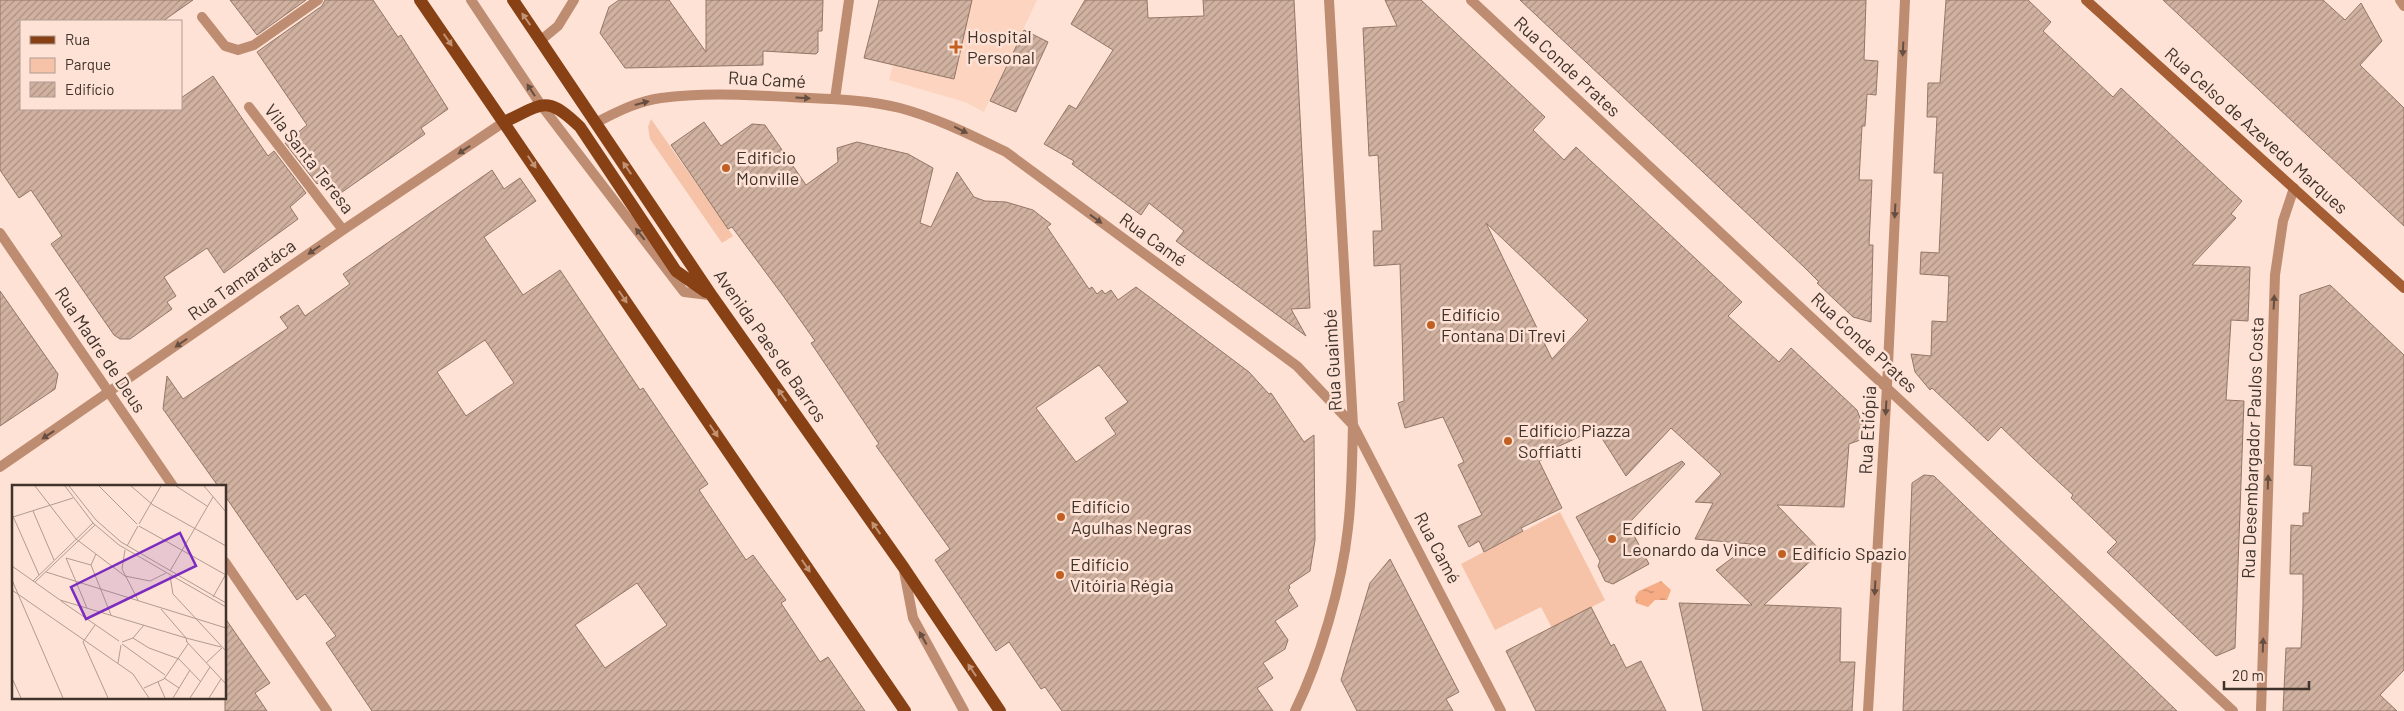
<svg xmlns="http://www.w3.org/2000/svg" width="2404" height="711" font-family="Barlow,sans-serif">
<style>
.built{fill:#fcd4bf}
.green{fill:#f6c3a8}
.water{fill:url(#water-ripples)}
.building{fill:url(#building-hatch);stroke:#937666;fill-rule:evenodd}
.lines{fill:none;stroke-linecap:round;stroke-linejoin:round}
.service{stroke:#be8c71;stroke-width:10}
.pedestrian{stroke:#be8c71;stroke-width:10}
.minor{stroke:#be8c71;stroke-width:10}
.secondary{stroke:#a55d34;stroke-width:10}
.primary{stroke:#874115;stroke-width:12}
.oneway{fill:#c29275}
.oneway2{fill:#664e41}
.poi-dot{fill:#c26023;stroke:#fde2d5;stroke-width:2}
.labels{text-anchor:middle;stroke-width:5;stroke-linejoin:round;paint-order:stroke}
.poi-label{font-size:18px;fill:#40332c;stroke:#fde2d5;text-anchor:start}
.street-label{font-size:18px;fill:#40332c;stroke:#fde2d5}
.inset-road{fill:none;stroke:#b19c91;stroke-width:1}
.view{fill:#7b2cbf;fill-opacity:0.15;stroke:#7b2cbf;stroke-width:2.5}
.inset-edge{fill:none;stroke:#40332c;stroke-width:2.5}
</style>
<defs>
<pattern id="water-ripples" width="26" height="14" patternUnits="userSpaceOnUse" patternTransform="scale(1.25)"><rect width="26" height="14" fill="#f6ac85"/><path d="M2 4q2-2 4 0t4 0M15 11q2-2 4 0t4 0" fill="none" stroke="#c98d6d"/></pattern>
<pattern id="building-hatch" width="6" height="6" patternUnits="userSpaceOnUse" patternTransform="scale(1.25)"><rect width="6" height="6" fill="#d1b2a1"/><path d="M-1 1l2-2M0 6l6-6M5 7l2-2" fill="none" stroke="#ab9183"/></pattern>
</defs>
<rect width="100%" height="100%" fill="#fde2d5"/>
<path class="built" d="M908,0h129l-53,112 -19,-10 -76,-22z"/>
<path class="green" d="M651,119l82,117 -11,7 -72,-104 -2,-12z
M1560,512l45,88 -53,28 -11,-21 -46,23 -34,-66z"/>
<path class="water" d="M1661,581l10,9 -4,10h-12l-7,7 -12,-4 -1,-6 4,-6z"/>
<path class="building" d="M0,0h193l-30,21h-142v88h160v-11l32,-22 55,80 6,-5 32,42 -16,14 8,12 -74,54 -17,-25 -43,29 12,19 -9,6 5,7 -42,30h-10l-6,-4 -63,-91 11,-8 -31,-46 -12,8 -19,-28z
M230,0h76l-49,35z
M325,0h48l25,37 3,-2 47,74 -27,19 4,6 -90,63 -12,-18 -6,5 -32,-41 22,-18 -50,-73 65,-46z
M619,0h50l37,52v-52h117l-1,31h-4v21l-2,2 -53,-3v14l-138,3 -25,-35 9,-26z
M879,0h93l-18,79 -90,-21z
M1085,0h62l1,18 56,-2 -1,-16h91l16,308 -19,1 15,27 -130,-95 8,-10 -35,-28 -8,12 -69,-51 2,-3 -30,-17 25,-39 7,4 37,-59 -42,-26z
M1385,0h36l124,117 -12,13 31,30 12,-13 166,155 -14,14 51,46 12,-14 66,62 5,13 1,16 -14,5 -5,63 -67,-2 44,46 -57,54 77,3 -1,54h15l-3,49h-149l-24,-108 73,2 -36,-35 35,-26 -56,-5 18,-36 -18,-1 26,-28 -50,-46 -45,48 -30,-47 -56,26 2,5 -3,1 23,47 -41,20 2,3 -39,21 -5,-11 -10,6 -11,-21 24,-11 -24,-50 6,-3 -21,-45 -38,11 -7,-25 6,-2 -4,-137 -26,2 -1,-35h9l-4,-76 -9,1 -6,-128 34,-2zM1486,223l102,97 -36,39z
M1520,0h346l-2,60 14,1 -2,34 -9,-1 -2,32h-3l-3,54h13l-3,65h4l-2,77 -18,-5 -36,-34 2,-1 -15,-15z
M1946,0h82l23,22 -8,9 70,66 8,-9 121,113 -11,13 5,4 -44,47 58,2 -2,54 -17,-1 -5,80 18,1 -9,247 -19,8 -109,-104 10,-10 -46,-44 2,-3 -39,-36 -33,-32 -13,14 -56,-53 -2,2 -15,-18 -4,-18 20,2 1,-35 15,1 2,-46 -29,-2 1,-22 18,1 4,-80h-9l3,-56h-10l1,-34h12z
M2163,0h160l22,20 16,-17 21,38 -22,24 44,43v118z
M1024,30l24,12 -32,70 -26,-11z
M704,122l17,24 31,-22 13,1 41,60 32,-23 -1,-14 20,-6 51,12 25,14 -13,55 11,4 26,-55 17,25 11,4 21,1 27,8 18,14 -4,3 42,62 3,-2 5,7 5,-4 3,4 6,-4 7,10 18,-13 113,85 20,22 2,-1 33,49 10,-7 1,105 -5,31 -21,14 1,3 -2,2 10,16 -23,15 13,19 -3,9 -22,14 10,15 -16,10 16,23h-211l-17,-24 -4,2 -32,-47 -13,9 -61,-91 15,-11 -74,-103 3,-2 -68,-101 4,-2 -31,-44 -52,-70 -4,2 -57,-84zM1099,365l29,37 -23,16 11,16 -40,28 -40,-54z
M492,170l12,19 16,-11 16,23 -52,36 39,58 37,-25 80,120 3,-2 65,96 -9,6 47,70 7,-5 33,45 -5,3 39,59 8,-5 37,54h-493l-46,-68 10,-7 -31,-42 -8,6 -72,-104v-10h-7l-55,-77 4,-33 16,23 105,-71 -8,-11 18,-12 7,11 45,-32 -7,-10zM485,340l29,43 -48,33 -29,-44zM637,583l30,42 -62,43 -30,-43z
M2330,285l74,70v315l-24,25 17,16h-114l3,-63h15l2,-43v-31h-13l1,-49 12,1v-13h6l3,-47 -18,-1 6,-170z
M0,291l58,83 -3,15 -55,37z
M1682,461l3,3 -57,60 21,40 -36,20 -8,-3 -7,-15 2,-5 -24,-44z
M1924,475l10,1 243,235h-274l9,-228z
M1390,559l69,133 -13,7 7,12h-96l-16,-31 29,-97z
M1591,607l20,39 3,-2 12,24 15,-7 25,50h-130l-30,-60z
M225,618l45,65 -15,10 12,18h-42z"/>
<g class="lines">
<path class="service" d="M471,0l70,105 143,187 25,3
M202,17l23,29 13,4 16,-5 64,-45
M904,571l9,47 51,93"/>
<path class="pedestrian" d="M835,99l14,-99"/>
<path class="minor" d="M1471,0l762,711
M2400,0l4,6
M541,40l17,-14 16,-26
M249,107l94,123
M597,122c20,-10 41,-21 64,-24 43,-6 86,-3 129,-1 37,2 74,2 110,11 37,10 71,27 106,44l291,214 56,59 148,286
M0,233l173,253
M0,467l343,-237 161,-108
M225,562l102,149
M1295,711c25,-51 47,-127 53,-183 4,-34 4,-69 5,-103l-24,-425
M1868,711l19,-325 18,-386
M2261,711l14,-436 8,-54 11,-33"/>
<path class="secondary" d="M2086,0l318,288"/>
<path class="primary" d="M420,0l485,711
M513,0l199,296 192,272 96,143
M504,122c39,-18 42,-28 76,5l96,144 30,21"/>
</g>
<defs><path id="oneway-solid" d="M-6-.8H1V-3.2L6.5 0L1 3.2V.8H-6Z" transform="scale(1.25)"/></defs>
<g class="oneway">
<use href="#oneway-solid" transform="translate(526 19) rotate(-125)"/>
<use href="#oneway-solid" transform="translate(448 40) rotate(55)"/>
<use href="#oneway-solid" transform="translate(532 162) rotate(56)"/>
<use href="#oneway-solid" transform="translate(627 168) rotate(-124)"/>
<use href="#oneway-solid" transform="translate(623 297) rotate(56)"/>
<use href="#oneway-solid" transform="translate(782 395) rotate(-125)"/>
<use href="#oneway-solid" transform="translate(714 431) rotate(56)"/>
<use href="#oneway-solid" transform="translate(876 528) rotate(-125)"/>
<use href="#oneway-solid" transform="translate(806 566) rotate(56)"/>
<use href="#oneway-solid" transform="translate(972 670) rotate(-124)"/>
</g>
<g class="oneway2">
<use href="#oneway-solid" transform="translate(1903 49) rotate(93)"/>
<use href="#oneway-solid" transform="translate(531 90) rotate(-123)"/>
<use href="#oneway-solid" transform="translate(803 98) rotate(3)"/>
<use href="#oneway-solid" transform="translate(642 103) rotate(-15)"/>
<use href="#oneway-solid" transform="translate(961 130) rotate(26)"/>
<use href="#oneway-solid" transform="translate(464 150) rotate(146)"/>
<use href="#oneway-solid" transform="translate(1895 211) rotate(93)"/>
<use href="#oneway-solid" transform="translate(1096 219) rotate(36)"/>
<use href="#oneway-solid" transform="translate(640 234) rotate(-128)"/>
<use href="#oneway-solid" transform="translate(314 250) rotate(145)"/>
<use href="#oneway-solid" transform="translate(2274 302) rotate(-87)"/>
<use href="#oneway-solid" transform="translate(181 343) rotate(145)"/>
<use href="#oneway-solid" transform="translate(1886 408) rotate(93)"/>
<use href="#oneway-solid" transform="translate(48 435) rotate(146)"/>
<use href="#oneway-solid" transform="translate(2268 482) rotate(-88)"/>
<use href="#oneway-solid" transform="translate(1875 588) rotate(93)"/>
<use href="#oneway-solid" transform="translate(923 638) rotate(-119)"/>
<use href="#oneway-solid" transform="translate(2263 645) rotate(-88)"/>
</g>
<g class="poi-dot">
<path d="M953.5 39.5h5v5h5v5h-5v5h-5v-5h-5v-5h5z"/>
<circle cx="726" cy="168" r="5"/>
<circle cx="1431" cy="325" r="5"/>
<circle cx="1508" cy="441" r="5"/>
<circle cx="1061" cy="517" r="5"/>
<circle cx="1612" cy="539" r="5"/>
<circle cx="1782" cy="554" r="5"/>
<circle cx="1060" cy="575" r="5"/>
</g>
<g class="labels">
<g class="poi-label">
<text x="967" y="43">Hospital<tspan x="967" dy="21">Personal</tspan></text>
<text x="736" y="164">Edificio<tspan x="736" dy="21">Monville</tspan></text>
<text x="1441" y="321">Edifício<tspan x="1441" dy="21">Fontana Di Trevi</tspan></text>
<text x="1518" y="437">Edifício Piazza<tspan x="1518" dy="21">Soffiatti</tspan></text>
<text x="1071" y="513">Edifício<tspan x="1071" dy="21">Agulhas Negras</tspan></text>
<text x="1622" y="535">Edifício<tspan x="1622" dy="21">Leonardo da Vince</tspan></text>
<text x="1792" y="560">Edifício Spazio</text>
<text x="1070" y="571">Edifício<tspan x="1070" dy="21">Vitóiria Régia</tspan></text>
</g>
<g class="street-label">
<text transform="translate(1567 67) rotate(43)" y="6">Rua Conde Prates</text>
<text transform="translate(767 80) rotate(3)" y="6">Rua Camé</text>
<text transform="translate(2256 131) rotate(42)" y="6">Rua Celso de Azevedo Marques</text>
<text transform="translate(309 159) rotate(52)" y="6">Vila Santa Teresa</text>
<text transform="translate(1153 240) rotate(36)" y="6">Rua Camé</text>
<text transform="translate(242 280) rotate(-35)" y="6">Rua Tamaratáca</text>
<text transform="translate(1864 343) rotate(43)" y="6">Rua Conde Prates</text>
<text transform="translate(770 346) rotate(55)" y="6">Avenida Paes de Barros</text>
<text transform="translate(100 350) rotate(56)" y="6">Rua Madre de Deus</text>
<text transform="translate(1333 360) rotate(-93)" y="6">Rua Guaimbé</text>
<text transform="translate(1868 430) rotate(-87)" y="6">Rua Etiópia</text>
<text transform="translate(2253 448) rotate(-88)" y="6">Rua Desembargador Paulos Costa</text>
<text transform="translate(1437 548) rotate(62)" y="6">Rua Camé</text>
</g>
</g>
<g transform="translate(12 485)">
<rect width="214" height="214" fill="#fde2d5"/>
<path class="inset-road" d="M23,1l41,53 49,37 25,5 16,-8M53,1l28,37 26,22 107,62M57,1l27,34 25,22 105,61M87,1l38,38M119,1l22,19 73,41M164,1l31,20M192,1l22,26M21,26l21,49M0,29l27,61M1,32l60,-19M127,39l22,-38M127,41l87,49M115,61l11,-20M113,65l-3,19 16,31M84,69l-5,11 20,50M54,73l21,50M54,73l25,7M0,81l48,34 126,38 1,4M158,86l43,-74M34,87l180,56M158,91l3,18 53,57M0,95l51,118M21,96l60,-58M23,97l60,-57M0,105l121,84 16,24M201,112l13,-23M49,116l58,40M149,124l25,29 35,9M83,140l-12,17 25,56M121,153l16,10 30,11 22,23M174,156l40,43M110,157l11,-4 11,-13M110,159l43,31M106,178l3,-18M194,178l16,-15M0,193l9,20M152,193l15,10M146,197l7,16M132,203l20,-9 24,-35M161,213l17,-28M178,213l20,-31M197,213l12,-19"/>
<path class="view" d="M168,48l16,33 -110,53 -15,-32z"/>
<rect width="214" height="214" class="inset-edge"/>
</g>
<rect x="20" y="20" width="162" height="90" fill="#fde2d5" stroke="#b19c91"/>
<rect x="30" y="36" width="25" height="8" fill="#874115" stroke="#b19c91"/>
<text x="65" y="45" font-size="15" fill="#40332c">Rua</text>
<rect x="30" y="58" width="25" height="15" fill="#f6c3a8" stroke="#b19c91"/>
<text x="65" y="70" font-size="15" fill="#40332c">Parque</text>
<rect x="30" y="82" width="25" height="15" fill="url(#building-hatch)" stroke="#b19c91"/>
<text x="65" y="95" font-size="15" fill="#40332c">Edifício</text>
<path d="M2224 681v8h85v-8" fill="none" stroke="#40332c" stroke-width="2.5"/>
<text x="2232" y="681" font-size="15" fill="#40332c" stroke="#fde2d5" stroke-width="4" paint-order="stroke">20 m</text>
</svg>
